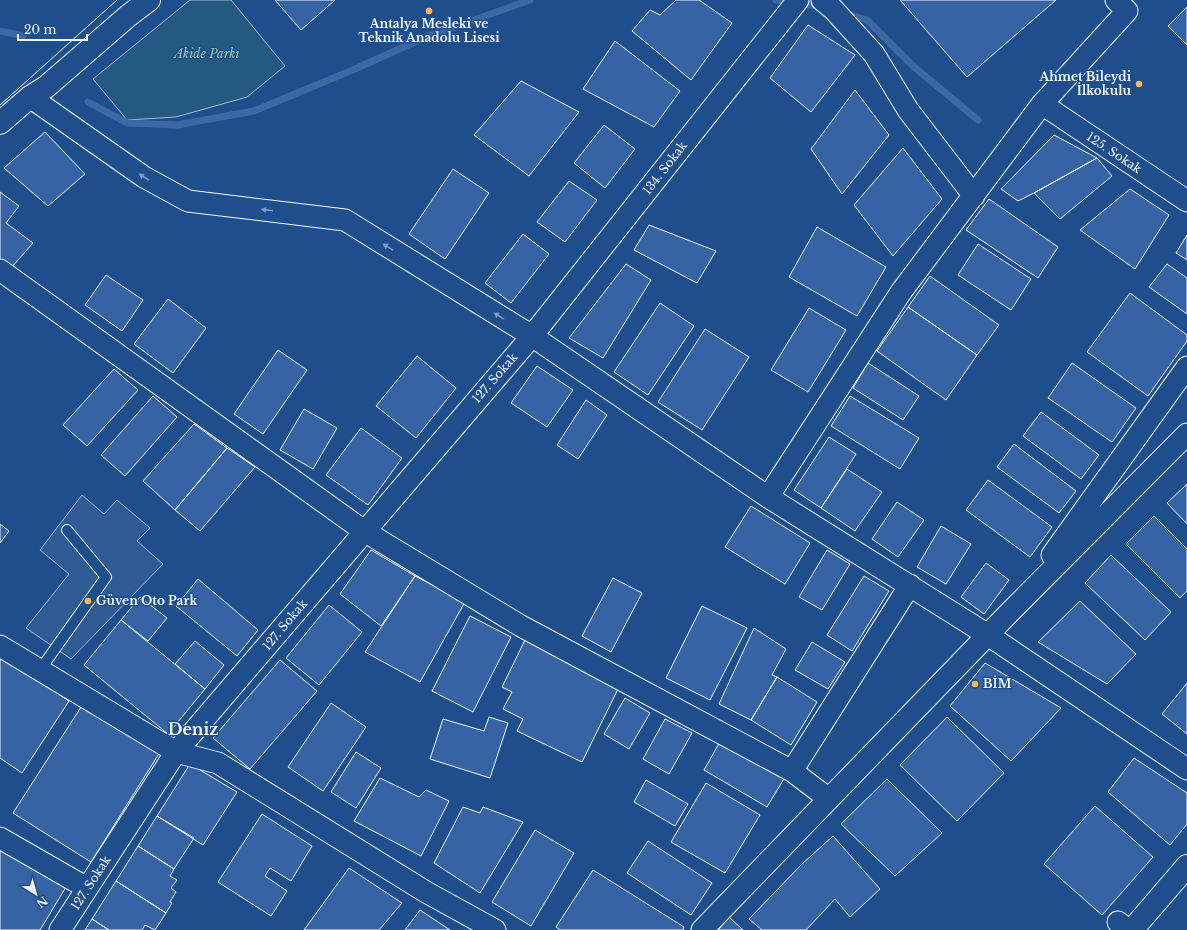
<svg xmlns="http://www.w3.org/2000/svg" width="1187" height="930" font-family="'Libre Baskerville',serif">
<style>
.green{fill:#245a82;stroke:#a8bbd7}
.parking{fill:#305b95;stroke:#a8bbd7}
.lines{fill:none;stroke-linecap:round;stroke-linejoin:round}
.stream{stroke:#3b69a3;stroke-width:7}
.building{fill:#3563a3;stroke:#f2f6ff}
.service-casing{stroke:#f2f6ff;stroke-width:12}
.minor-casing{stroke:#f2f6ff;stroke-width:23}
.tertiary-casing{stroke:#f2f6ff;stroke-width:24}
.secondary-casing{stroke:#f2f6ff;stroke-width:24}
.service{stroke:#1f4e8c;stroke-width:10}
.minor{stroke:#1f4e8c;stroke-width:21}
.tertiary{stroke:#1f4e8c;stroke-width:22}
.secondary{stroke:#1f4e8c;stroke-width:22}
.tram{stroke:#f2f6ff;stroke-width:1}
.oneway{fill:#7e9ac0}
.poi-dot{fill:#ffb74d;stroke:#1f4e8c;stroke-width:1.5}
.labels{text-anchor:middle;stroke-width:3;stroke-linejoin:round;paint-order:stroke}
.poi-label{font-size:12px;font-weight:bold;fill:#f2f6ff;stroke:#1f4e8c;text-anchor:start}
.park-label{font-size:12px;font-style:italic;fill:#97c8a6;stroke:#1f4e8c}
.street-label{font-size:12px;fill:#f2f6ff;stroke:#1f4e8c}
.district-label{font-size:16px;font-weight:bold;fill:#f2f6ff;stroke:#1f4e8c}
</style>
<rect width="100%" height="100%" fill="#1f4e8c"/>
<path class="green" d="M190,0h41l54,66 -38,31 -71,20 -49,3 -34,-41z"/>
<path class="parking" d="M82,495l22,19 13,-14 33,28 -13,13 26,23 -92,95 -45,-31 43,-54 -29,-24z"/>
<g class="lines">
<path class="stream" d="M776,0l47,7
M844,13l23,7 46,46 65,54
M0,31l23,5
M88,102l39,21 50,2 77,-14 101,-42 71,-32 104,-37"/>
</g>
<path class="building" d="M275,0h60l-34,30z
M676,0h23l33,23 -41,57 -59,-49 18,-21 10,5z
M900,0h156l-89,77z
M1187,7v38l-19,-19z
M808,25l47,30 -44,57 -41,-34z
M615,41l65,50 -26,36 -71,-38z
M521,81l58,31 -50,64 -55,-41z
M855,90l34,45 -47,59 -31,-45z
M604,125l31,24 -30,39 -31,-25z
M45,132l40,42 -37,32 -44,-38z
M1054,135l43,23 -63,35 -16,8 -17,-12z
M903,148l39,51 -49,57 -39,-51z
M1097,158l15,18 -52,43 -26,-26z
M453,169l36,24 -44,66 -36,-25z
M569,181l28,19 -32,42 -28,-20z
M1130,189l39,26 -34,54 -55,-39z
M0,192l19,14 -13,17 27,20 -22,25 -11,-9z
M989,199l69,48 -20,31 -72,-48z
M649,225l67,26 -19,32 -63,-33z
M817,227l69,40 -29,49 -68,-39z
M523,234l26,20 -38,49 -26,-20z
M1187,235v25l-11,-7z
M978,244l53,35 -20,31 -53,-35z
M626,264l25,16 -48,78 -34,-20z
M1167,264l20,14v36l-38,-27z
M106,275l37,25 -21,31 -37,-26z
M930,276l69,49 -22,30 -69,-48z
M1130,293l57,42v6l-39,55 -61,-44z
M168,299l38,29 -33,45 -39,-29z
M660,303l34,23 -46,69 -34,-23z
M908,307l69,48 -31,45 -69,-49z
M809,308l37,22 -38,62 -37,-22z
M705,329l44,28 -47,73 -44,-28z
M278,350l29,20 -44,64 -29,-20z
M417,356l39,32 -40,50 -40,-32z
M868,363l51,33 -16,24 -50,-32z
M1072,363l64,45 -24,34 -64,-44z
M537,366l36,24 -26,37 -36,-24z
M114,369l24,21 -51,56 -24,-21z
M153,396l24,21 -52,59 -24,-21z
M850,396l69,42 -19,31 -69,-43z
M586,400l21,15 -29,44 -21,-14z
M304,409l33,19 -24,41 -33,-19z
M1041,412l58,43 -18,24 -58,-43z
M194,424l33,24 -52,62 -32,-29z
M361,428l41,30 -34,47 -42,-30z
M829,437l27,17 -35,54 -27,-18z
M1014,444l62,47 -17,22 -62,-46z
M227,448l28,19 -55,64 -25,-21z
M847,469l35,23 -27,39 -34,-23z
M988,480l64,47 -22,30 -64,-47z
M1187,484v40l-20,-21z
M897,502l27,18 -26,37 -26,-18z
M751,506l59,37 -25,41 -60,-37z
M1154,516l33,33v42l-7,7 -54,-54z
M0,524l9,7 -9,12z
M941,526l30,18 -25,40 -29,-17z
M371,550l44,26 -34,50 -41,-32z
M827,550l23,14 -28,46 -23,-13z
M1111,555l60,57 -26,28 -60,-57z
M986,563l23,17 -25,34 -23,-17z
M415,576l50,26 -45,80 -55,-30z
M864,576l25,15 -37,60 -25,-16z
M613,578l29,15 -31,59 -29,-16z
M198,579l60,51 -21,26 -61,-50z
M140,597l27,21 -19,23 -27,-21z
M1080,601l56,53 -29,30 -69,-42z
M329,605l33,27 -43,53 -33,-27z
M702,606l45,22 -37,72 -44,-22z
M470,616l41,21 -38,75 -41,-21z
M121,620l84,69 -37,45 -84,-69z
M754,628l32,21 -14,26 5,2 -26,43 -32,-16z
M526,638l95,45 -39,79 -65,-31 6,-12 -20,-10 9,-17 -10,-5z
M195,641l29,24 -19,24 -30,-25z
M812,642l33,20 -17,27 -33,-19z
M0,656l69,45 -47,72 -22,-15z
M280,660l37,31 -67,78 -37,-31z
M985,663l76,45 -50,53 -61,-55z
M777,677l40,25 -26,43 -40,-25z
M1187,683v51l-25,-20z
M625,698l25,15 -21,36 -25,-15z
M331,703l35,24 -43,64 -35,-24z
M83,704l77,48 -69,110 -78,-49z
M489,717l19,6 -18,55 -60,-19 13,-40 41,12z
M947,717l57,56 -47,48 -57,-56z
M665,719l27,14 -23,41 -26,-15z
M721,740l64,37 -18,30 -63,-37z
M356,752l25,16 -25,40 -25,-16z
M1134,758l53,35v31l-17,21 -62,-53z
M190,764l47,28 -34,53 -46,-29z
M380,778l39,19 7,-7 23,11 -28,55 -67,-35z
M887,779l55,54 -47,43 -54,-52z
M646,780l42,24 -13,22 -41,-24z
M706,783l54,32 -35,58 -54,-31z
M1095,806l58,51 -51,58 -58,-51z
M463,807l17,6 3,-6 40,15 -43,71 -46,-30z
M262,814l50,32 -21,35 -21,-13 -5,8 22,15 -16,25 -53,-34z
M157,816l37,22 -20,31 -36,-23z
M535,830l39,23 -43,73 -39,-24z
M833,836l47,53 -30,28 -15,-18 -29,31h-44l-13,-11 53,-55z
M648,841l64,42 -21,32 -64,-42z
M138,846l36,23 -4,7 7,4 -6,8 5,4 -6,10 2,1 -6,10 -50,-32z
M0,848l66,39 -26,43h-40z
M349,868l53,35 -23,27h-75z
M593,870l91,57 -1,3h-123l-4,-3z
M116,881l50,32 -11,17 -10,-5 -3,5h-33l-17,-11z
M420,910l30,20h-45z
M729,917l14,13h-25z
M92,919l17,11h-24z"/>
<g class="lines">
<g class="service-casing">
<path id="service" d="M40,670l66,-93 -39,-47"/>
</g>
<g class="minor-casing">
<path id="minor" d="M822,0l11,9 41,45 34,56 66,86
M30,97l114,80 44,24 157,19 187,116 236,161 220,138 199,134
M1042,104l145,97
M0,270l364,261 157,95 271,145 37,28
M768,497l133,-205 141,-188 85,-93 -11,-11
M1052,555l135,-188
M0,646l176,106 42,11 208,129 69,38
M792,771l118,-186
M0,838l87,50
M1118,922l10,8
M60,930l116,-178 356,-416 266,-336
M702,930l305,-315 180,-181"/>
</g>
<g class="tertiary-casing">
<path id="tertiary" d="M1132,930l55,-64"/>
</g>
<g class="secondary-casing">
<path id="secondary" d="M0,123l30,-26 16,-10 82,-71 21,-16"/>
</g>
<use href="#service" class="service"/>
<use href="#minor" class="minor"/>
<use href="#tertiary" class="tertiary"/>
<use href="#secondary" class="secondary"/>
<path class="tram" d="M0,105l117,-105"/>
</g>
<defs><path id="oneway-solid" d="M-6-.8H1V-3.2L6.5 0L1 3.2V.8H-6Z"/></defs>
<g class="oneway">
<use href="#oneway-solid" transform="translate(144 177) rotate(-148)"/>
<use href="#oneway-solid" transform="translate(267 210) rotate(-173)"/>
<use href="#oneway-solid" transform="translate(388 247) rotate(-148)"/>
<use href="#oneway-solid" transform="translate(499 316) rotate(-148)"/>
</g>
<g class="poi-dot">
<circle cx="429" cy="11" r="4"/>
<circle cx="1139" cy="84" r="4"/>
<circle cx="88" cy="601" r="4"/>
<circle cx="975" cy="684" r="4"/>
</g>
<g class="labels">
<g class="poi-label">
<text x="429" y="28" text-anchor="middle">Antalya Mesleki ve<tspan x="429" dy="14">Teknik Anadolu Lisesi</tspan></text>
<text x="1131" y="81" text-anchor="end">Ahmet Bileydi<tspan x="1131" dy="14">İlkokulu</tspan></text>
<text x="96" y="605">Güven Oto Park</text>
<text x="983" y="688">BİM</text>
</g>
<g class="park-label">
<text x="207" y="58">Akide Parkı</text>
</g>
<g class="street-label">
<text transform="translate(1114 153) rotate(34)" y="4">125. Sokak</text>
<text transform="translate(665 168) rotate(-52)" y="4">134. Sokak</text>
<text transform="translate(495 378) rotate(-49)" y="4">127. Sokak</text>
<text transform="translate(285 625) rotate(-50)" y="4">127. Sokak</text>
<text transform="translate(91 883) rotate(-57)" y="4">127. Sokak</text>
</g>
<g class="district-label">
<text x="193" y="735">Deniz</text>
</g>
</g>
<g transform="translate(36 894) rotate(143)" stroke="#1f4e8c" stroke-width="3" paint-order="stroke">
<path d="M0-3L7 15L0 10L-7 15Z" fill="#f2f6ff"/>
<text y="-6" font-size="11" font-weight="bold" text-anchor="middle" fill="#f2f6ff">N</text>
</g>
<path d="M18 34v6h69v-6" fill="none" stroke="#f2f6ff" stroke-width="2"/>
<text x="24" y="34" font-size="12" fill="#f2f6ff" stroke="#1f4e8c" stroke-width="3" paint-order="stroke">20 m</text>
</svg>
